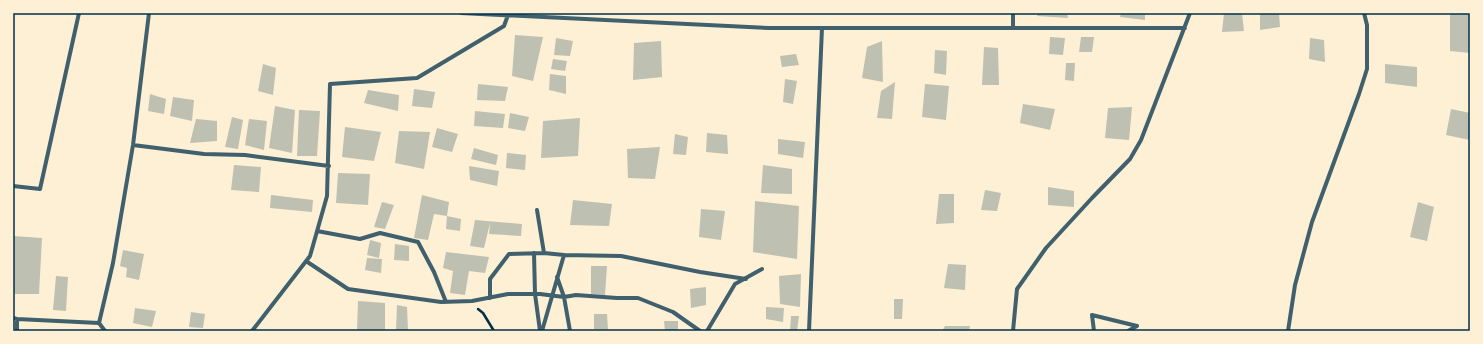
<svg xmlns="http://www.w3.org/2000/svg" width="1483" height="344" font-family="Barlow,sans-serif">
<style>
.building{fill:#bec0b2}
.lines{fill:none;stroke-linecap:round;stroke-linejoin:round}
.path{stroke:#003049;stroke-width:2.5}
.minor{stroke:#3f606c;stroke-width:4}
.neatline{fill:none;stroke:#003049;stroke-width:1.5}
</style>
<rect width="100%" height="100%" fill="#fdf0d5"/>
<path class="building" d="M1038,13h29l1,5 -31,-2z
M1121,13h24v7l-25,-3z
M1224,13h18l2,18 -22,1z
M1260,13h19l1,14 -20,3z
M1450,13h19l1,40 -20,-2z
M515,35l28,2 -10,44 -21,-5z
M1050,37l15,1 -2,17 -14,-1z
M1081,37h13l-2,15h-13z
M556,38l17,3 -3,15 -16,-1z
M1310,38l14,2 1,22 -16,-3z
M661,41l1,36 -29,3 1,-37z
M882,41l1,41 -21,-4 5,-31z
M984,47l14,1 1,37h-17z
M935,50l12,1 -1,24 -12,-2z
M796,54l3,11 -17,2 -2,-11z
M553,59l14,2 -2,10 -14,-2z
M1066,63h9l-1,18 -9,-1z
M263,64l13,4 -3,27 -15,-4z
M1385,64l32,3v20l-32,-4z
M550,74l16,2v18l-17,-4z
M785,79l12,2 -4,23 -10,-2z
M895,82l-3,37 -15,-1 4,-27z
M478,84l30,3 -3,14 -28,-1z
M925,84l24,2 -3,34 -24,-3z
M414,89l21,3 -3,16 -20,-2z
M368,90l31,5 -1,16 -34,-8z
M150,94l16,5 -2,15 -16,-3z
M173,97l21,3 -2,21 -22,-5z
M1023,104l32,5 -5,21 -30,-7z
M275,106l20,4 -3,43 -23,-5z
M1132,107l-3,33 -24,-2 3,-30z
M1451,109l19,4v27l-24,-5z
M299,110l21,1 -3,45h-20z
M475,111l30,3 -2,14 -29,-2z
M510,113l19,4 -4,14 -17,-3z
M232,117l11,3 -5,29 -13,-2z
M580,118l-2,38 -37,2 2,-37z
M196,119l21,2v20l-27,2z
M249,119l18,2 -3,29 -19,-5z
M345,127l36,5 -7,29 -32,-4z
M437,128l21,6 -6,18 -20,-5z
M399,131l31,1 -6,37 -29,-6z
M707,133l20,2 1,19 -22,-2z
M675,134l13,3 -2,18 -13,-1z
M778,139l27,3 -2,16 -25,-4z
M660,147l-5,32 -27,-1 -1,-29z
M474,148l24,7 -2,10 -25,-6z
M507,153l19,2 -1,15 -19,-2z
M234,165l27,2 -2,25 -28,-2z
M763,165l29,4v25l-31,-1z
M469,166l30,5 -2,15 -27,-6z
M338,173l32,1 -2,31 -32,-2z
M1048,187l26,4v16l-26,-2z
M985,190l16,3 -4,18 -16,-1z
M939,194h15v29l-18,1z
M271,195l42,5 -1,12 -42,-4z
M422,195l27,7 -2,14 -13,-2 -6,26 -14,-2z
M573,200l39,4 -3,22 -39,-1z
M755,201l44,5 -2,53 -44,-7z
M382,202l12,3 -9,24 -11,-2z
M1418,202l16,5 -7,34 -17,-4z
M701,209l24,2 -4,29 -22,-3z
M447,216l14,3 -1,12 -14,-2z
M475,220l47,4 -1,12 -32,-2 1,-11 -6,25 -14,-2z
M13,236l29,2 -3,56h-26z
M370,240l11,3 -2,15 -12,-3z
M395,244l14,2v15l-15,-1z
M123,250l21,4 -5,26 -13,-3 1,-9 -7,-2z
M446,252l43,5 -4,16 -16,-2 -4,24 -15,-2 3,-22 -10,-3z
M367,258l15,1 -1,14 -16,-3z
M948,264l18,1 -1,25 -21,-2z
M591,266h16l-2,29 -14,-1z
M801,274l-1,33 -20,-3 -1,-28z
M56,276l12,1 -2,34 -13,-1z
M706,287v18l-15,3 -1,-19z
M894,299h9l-1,20h-8z
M358,301l27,2v28h-28z
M397,305l10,2 1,24h-12z
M766,307l18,1 -1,14 -17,-3z
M135,308l21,3 -4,16 -19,-4z
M191,312l14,2 -2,14 -14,-1z
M594,314h13l1,16 -14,-1z
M791,316h8l-2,15h-7z
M664,321h14v10h-13z
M945,326h25l-1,5h-27z"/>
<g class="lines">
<path class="path" d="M478,309l5,4 11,18"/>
<path class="minor" d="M461,13l308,15h416
M1013,13v15
M133,145l71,9 41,1 84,11
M13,186l27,3 39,-176
M537,210l7,43
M317,231l43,8 20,-6 38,9 16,30 12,30
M534,253l1,41 5,37
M306,261l42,28 93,13 31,-1 36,-7h32l24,3 12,-2 41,3h21l35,14 27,19
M557,277l7,20 6,34
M490,298v-19l19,-25 35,-1 20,2 57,1 79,16 46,7
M13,318l4,1v12
M17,319l82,4
M105,331l-6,-8 14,-60 20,-118 16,-132
M252,331l58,-75 17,-60 3,-112 87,-6 87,-52 4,-11
M542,331l22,-76
M707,331l28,-47 27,-15
M809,331l13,-303
M1013,331l4,-42 29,-41 46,-50 38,-39 11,-19 49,-127
M1094,331l-2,-16 45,11 -9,5
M1288,331l7,-46 17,-63 47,-128 8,-25v-44l-3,-12"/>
</g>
<rect width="1483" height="344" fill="none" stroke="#fdf0d5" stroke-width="28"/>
<rect x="14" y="14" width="1455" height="316" class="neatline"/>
</svg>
